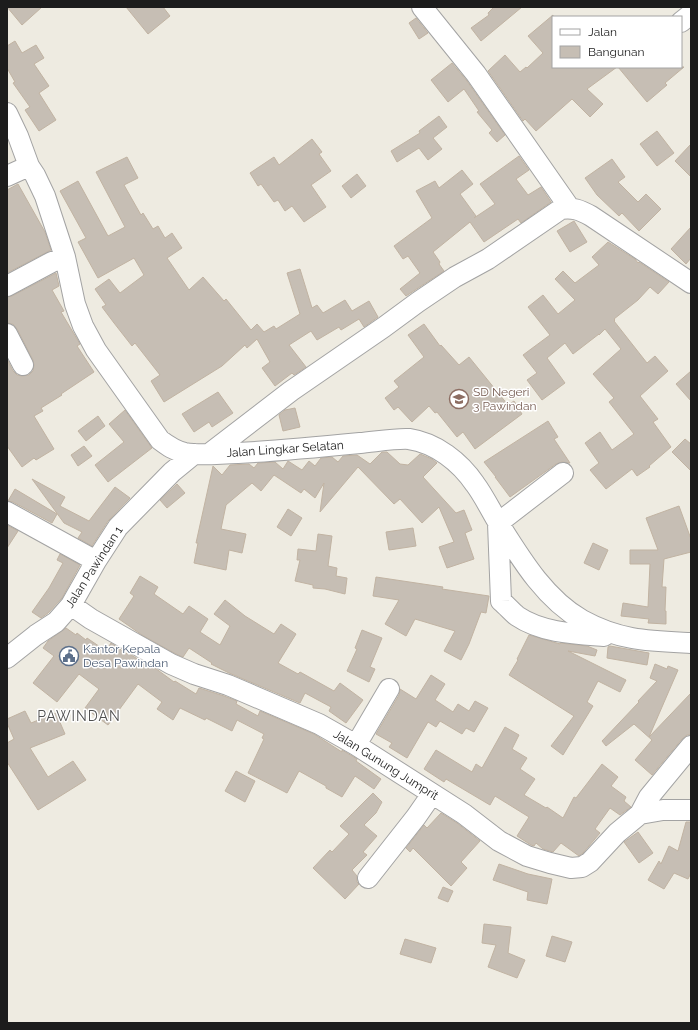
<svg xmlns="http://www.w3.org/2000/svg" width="698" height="1030" font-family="Raleway,sans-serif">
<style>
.building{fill:#c6beb4;stroke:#c1b3a2}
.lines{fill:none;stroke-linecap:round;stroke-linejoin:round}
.minor-casing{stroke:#a3a3a3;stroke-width:22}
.minor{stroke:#fff;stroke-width:20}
.labels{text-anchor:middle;stroke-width:3;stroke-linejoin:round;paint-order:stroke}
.education-label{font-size:12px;fill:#785e54;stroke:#fff;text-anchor:start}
.street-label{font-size:12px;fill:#1c1c1c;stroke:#fff}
.service-label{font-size:12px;fill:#4e5e75;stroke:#fff;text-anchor:start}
.quarter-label{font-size:14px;letter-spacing:1px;fill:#4f4f4f;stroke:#fff}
</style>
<rect width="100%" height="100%" fill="#eeebe1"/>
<path class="building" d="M7,7h35l-20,18z
M126,7h37l7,9 -22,18z
M494,7h28l-41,34 -10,-13 18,-13 -1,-2z
M553,15v52h64l-30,22 16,15 -13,13 -18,-18 -36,32 -11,-12 -2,2 -35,-50 17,-16 15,17 6,-5 1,1 16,-15 -15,-17z
M416,18l12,15 -9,6 -10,-16z
M15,41l7,12 14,-8 8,13 -10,6 15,22 -10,7 17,27 -17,11 -14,-21 5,-3 -17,-24 2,-1 -8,-14v-22z
M452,63l15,18 38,54 -8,7 -8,-9 3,-3 -15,-18 2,-1 -15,-22 -16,13 -17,-22z
M618,67h66l-19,16 2,2 -20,17z
M439,116l8,11 -14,11 9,11 -14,11 -9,-12 -22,14 -6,-11 29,-18 -1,-2z
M657,131l17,22 -17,13 -17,-22z
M312,139l10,13 -3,2 12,17 -20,14 15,22 -22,15 -12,-16 -7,5 -7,-11 -4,2 -13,-18 -3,2 -8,-13 24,-16 5,8z
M691,144v33l-16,-16z
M519,156l10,14 -13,9 12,16 13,-8 10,15 -30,21 -3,-4 -34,23 -14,-20 -37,30 7,10 -1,2 5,7 -38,25 -6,-7 20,-16 -12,-17 -5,3 -9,-13 38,-28 -16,-27 19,-10 4,7 23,-18 11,14 -13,10 16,22 -2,2 21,-14 -15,-20z
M127,157l11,21 -14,7 17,30 2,-2 10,16 5,-3 7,12 7,-5 10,15 -15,10 22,32 14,-13 21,24 2,-2 25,31 6,-6 7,8 10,-6 2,3 24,-15 -13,-41 13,-4 12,39 5,-3 6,8 22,-13 7,11 17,-10 9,16 -14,10 -5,-8 -18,11 -2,-3 -22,13 -6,-9 -22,14 17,22 -12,8 -2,-2 -17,13 -13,-18 8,-6 -13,-23 -10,9 -2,-3 -23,21 -58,36 -13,-21 9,-6 -25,-32 -3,3 -18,-23 -12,-16 4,-2 -11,-16 14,-10 11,14 24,-18 -10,-17 -36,20 -20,-36 8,-4 -26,-47 18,-10 30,55 17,-9 -29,-55z
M612,159l13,18 -7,5 20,20 8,-8 15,15 -22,22 -17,-18 -3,3 -22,-21 -12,-17z
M357,174l9,12 -15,12 -9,-12z
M18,184l27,48 6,18 -44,23v-83z
M574,221l13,21 -17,10 -13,-21z
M691,227v31l-5,6 -15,-15z
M608,242l27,17 3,4 1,-1 30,20 -11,12 -8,-7 -12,13 -24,19 1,1 -1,1 33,42 8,-7 13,15 -28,25 18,23 -5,3 18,25 -22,19 1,1 -13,9 -5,-7 -26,20 -16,-19 9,-7 -14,-20 15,-11 12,18 22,-16 -25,-32 5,-4 -21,-24 28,-25 -16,-20 -6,6v-1l-26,20 -8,-11 -18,15 18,25 -23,17 -15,-20 10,-7 -14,-18 27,-20 -22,-28 15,-12 15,19 17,-14 -20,-21 8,-8 12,12 24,-18 -7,-8z
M56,273l3,13 -7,4 12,21 -3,1 19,32 -3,2 17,26 -33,22 1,1 -21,13 2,3 -9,5 20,33 -18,11 -2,-2 -12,9 -15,-21v-87l6,12 4,4 5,1 7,-1 4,-4 1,-6 -1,-5 -16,-31 -4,-5 -6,-1v-26l5,-1z
M424,324l16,22 1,-1 18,20 10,-8 39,48 6,-4 8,13 -47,35 -12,-17 -6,5 -20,-25 -2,1 -6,-7 -17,16 -14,-15 -4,3 -9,-12 14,-11 -5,-6 30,-24 -16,-22z
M691,371v30l-15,-17z
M218,392l15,21 -21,14 -3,-5 -15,10 -12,-18z
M295,408l5,19 -17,4 -4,-16 6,-5z
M125,410l27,38 -44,34 -13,-17 29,-23 -15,-18z
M98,416l7,10 -19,15 -8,-10z
M548,421l10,16 -4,2 16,24 -8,-1 -6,2 -46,33 -15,-20h1l-12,-15z
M685,439l6,5v27l-19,-19z
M84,446l8,10 -14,10 -7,-11z
M382,452h5l13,12 8,1 12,-11 12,5 5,4 -14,14 33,36 8,-3 8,20 -7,3 9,26 -27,9 -8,-21 15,-5 -15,-35 -17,16 -22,-24 -6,5 -36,-37 -38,45 4,-29 -9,15 -11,-9 -3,4 -27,-18 -13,16 -9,-8 -26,22 -5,24 25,5 -4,19 -13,-3 -3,20 -32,-7 4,-20h-2l17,-77 9,9 8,-10 19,-1 5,4 4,-5 17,-1 8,7 5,-8 14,9 7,-9 6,5 6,-8 11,-1 6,5 5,-6 14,-1 13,9z
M32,479l33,18 -5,9 29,15 26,-34 15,11 -22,23 -16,25 -14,-8 4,-6 -18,-9z
M177,484l8,9 -18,15 -7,-8z
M15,489l42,25 -5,9 -39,-21 -5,-1z
M679,506l12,33v13l-27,7 -2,28h4l-1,24h1v13l-18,-1 1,-4 -28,-3 2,-13 25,4 2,-43h-20v-14h28l-12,-32z
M288,509l14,9 -11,18 -14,-9z
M7,525l11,6 -11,17z
M413,528l3,18 -27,4 -3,-18z
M318,534l14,2 -4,30 9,2 -1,8 11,2 -2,16 -20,-5 -12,-1v-3l-18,-4 5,-21h-3l1,-11 18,2z
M593,543l15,7 -9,20 -15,-7z
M60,554l20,11 -18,33 -14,15 -7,5 -9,-6 17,-24 14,-25 -6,-3z
M140,576l18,11 -4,7 29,20 6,-8 19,13 -8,13 20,13 10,-19 -16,-12 11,-14 20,16 29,18 7,-10 15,10 -18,29 20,11 2,-2 34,19 6,-8 23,17 -17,23 -17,-12 2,-4 -26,-14 -5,10 -71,-30 -18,-9 1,-1 -23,-15 -6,9 -7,-3 -34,-19 -23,-16 15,-23 -4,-3z
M376,577l67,10 -1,2 47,7 -3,17 -5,-1 -12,32 -8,16 -17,-9 11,-20 -40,-12 -9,17 -21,-12 14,-24 -26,-4z
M66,628l10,7 1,-2 9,7 1,-2 19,13 5,-8 16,11 1,-1 24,15h3l19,14 1,-1 21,13 3,-6 25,8 13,5 -1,3 22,12 2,-5 54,23 28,18v-2l15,9 -1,2 25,18 -7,10 -19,-13 -13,21 -16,-9v-2l-27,-15 -12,22 -39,-20 16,-34 -2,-1 2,-4 -27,-14 -5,11 -26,-13 -1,2 -25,-12 -7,12 -16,-11 5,-7 -24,-18 -30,41 -23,-17 14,-19 -20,-15 -22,28 -24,-19 21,-27 -11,-8 5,-7z
M362,630l20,8 -12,29 5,2 -6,13 -22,-11 10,-22 -2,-1z
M529,635l31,9v-1l27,3 10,4 -2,6 -27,-5 58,29 -6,12 -22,-11 -11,21 6,4 -30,49 -12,-9 23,-30 -65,-41 9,-15 -1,-1z
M610,646l39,7 -2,12 -40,-7 1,-11z
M655,664l12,5 1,-3 10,4 -29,67 42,-44v42h-4l-5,4 -30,36 -17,-15 17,-20 -18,-16 -28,22 -4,-5 37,-39 -1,-1 19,-20 -7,-3z
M431,675l14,9 -10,16 18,12 5,-8 11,7 6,-10 13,7 -14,24 -8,-4 -4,6 -22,-13 -4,6 -8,-5 -21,36 -18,-11 3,-4 -16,-9 23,-39 1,-6 16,10z
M25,711l6,12 25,-10 9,21 -35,14 18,29 25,-16 13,19 -48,30 -31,-48v-19l7,-4 -7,-16v-4z
M505,727l14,8 -7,14 15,9 -7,11 15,10 -11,16 22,13 1,-1 16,11 11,-21 2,1 26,-34 16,13 -7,9 15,11 -2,4 7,6 -11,8 -10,-7 -15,21 5,4 -17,20 -4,3 -18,-13 -8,9 -10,-3 -7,-6 -2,3 -3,-1 -14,-9 12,-19 -34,-21 -5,9 -44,-26 -2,3 -20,-13 12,-19 36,22 4,-8 6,4z
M236,771l19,10 -10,21 -20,-11z
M373,793l9,9 -6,11 -12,12 13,11 -14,16 4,3 -15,15 5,6v6l2,2 -14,15 -32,-31 17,-18 2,2 17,-18 -9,-8z
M441,813l16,10 23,18 -19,21 6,6 -16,18 -38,-38 -3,4 -4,-4 18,-23 3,3z
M686,822h5v51l-3,6 -14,-6 -10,16 -16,-9 11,-19 2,3 8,-18 9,5z
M638,832l15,21 -14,10 -15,-21z
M499,864l29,10 24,5 -5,25 -20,-4 1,-8 -35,-12z
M443,887l10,4 -5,11 -10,-4z
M484,924l27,3 -3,26 17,7 -8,18 -29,-11 8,-22 -14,-2z
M552,936l20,6 -7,20 -19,-6z
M405,939l31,9 -5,15 -31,-9z"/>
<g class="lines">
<g class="minor-casing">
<path id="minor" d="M422,7l54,67 93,133
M681,22l10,-8
M7,113l11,23 11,30 6,9 10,21 20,61 10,47 8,22 13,24 64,90c8,6 15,11 25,13 17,3 36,0 53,0 40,-2 81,-6 122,-10 13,-1 37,-5 49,-4 27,4 51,23 66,45 9,12 16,27 24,40 22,35 46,75 83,96 38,21 68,21 109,23
M7,176l22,-10
M7,286l45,-24 13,-5
M7,334l16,31
M209,454l82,-63 93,-64 34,-25 37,-25 33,-18 73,-50c12,-2 19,1 30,7l100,67
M563,473l-65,50 3,78c6,5 11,11 16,15 25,17 59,18 87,20
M7,512l89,49
M71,605l20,14 80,45 23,10 34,11 91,39 37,21 108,69 35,27 28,15 23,7 21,5 11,-1 8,-5 27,-29 23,-19 23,-4h28
M7,658l29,-23 20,-13 15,-17 25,-44 22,-34 54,-55 22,-18
M356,745l33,-56
M640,814l9,-17 42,-51
M368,878l48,-61 16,-23"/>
</g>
<use href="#minor" class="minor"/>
</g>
<defs>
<g id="school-ring" transform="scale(1)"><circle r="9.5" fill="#fff" stroke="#8d6e63" stroke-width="1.5"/><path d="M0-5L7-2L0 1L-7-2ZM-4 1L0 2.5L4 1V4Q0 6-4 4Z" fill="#8d6e63"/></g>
<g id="civic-ring" transform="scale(1)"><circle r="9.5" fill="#fff" stroke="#5c6f8a" stroke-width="1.5"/><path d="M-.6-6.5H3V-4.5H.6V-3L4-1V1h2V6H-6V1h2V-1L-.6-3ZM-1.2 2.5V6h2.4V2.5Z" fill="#5c6f8a"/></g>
</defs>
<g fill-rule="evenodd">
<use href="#school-ring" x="459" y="399"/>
<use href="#civic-ring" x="69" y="656"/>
</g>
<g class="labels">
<g class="education-label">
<text x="473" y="396">SD Negeri<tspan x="473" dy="14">3 Pawindan</tspan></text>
</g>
<g class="street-label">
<text transform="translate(285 449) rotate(-4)" y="4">Jalan Lingkar Selatan</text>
<text transform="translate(94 567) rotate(-57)" y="4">Jalan Pawindan 1</text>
<text transform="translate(386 765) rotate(32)" y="4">Jalan Gunung Jumprit</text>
</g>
<g class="service-label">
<text x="83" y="653">Kantor Kepala<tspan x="83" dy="14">Desa Pawindan</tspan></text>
</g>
<g class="quarter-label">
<text x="79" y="721">PAWINDAN</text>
</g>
</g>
<rect width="698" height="1030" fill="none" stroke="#1c1c1c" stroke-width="16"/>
<rect x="552" y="16" width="130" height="52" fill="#ffffff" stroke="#a4a4a4"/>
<rect x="560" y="29" width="20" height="6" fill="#ffffff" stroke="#a4a4a4"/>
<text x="588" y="36" font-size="12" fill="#1c1c1c">Jalan</text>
<rect x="560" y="46" width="20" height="12" fill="#c6beb4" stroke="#a4a4a4"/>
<text x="588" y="56" font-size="12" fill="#1c1c1c">Bangunan</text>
</svg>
